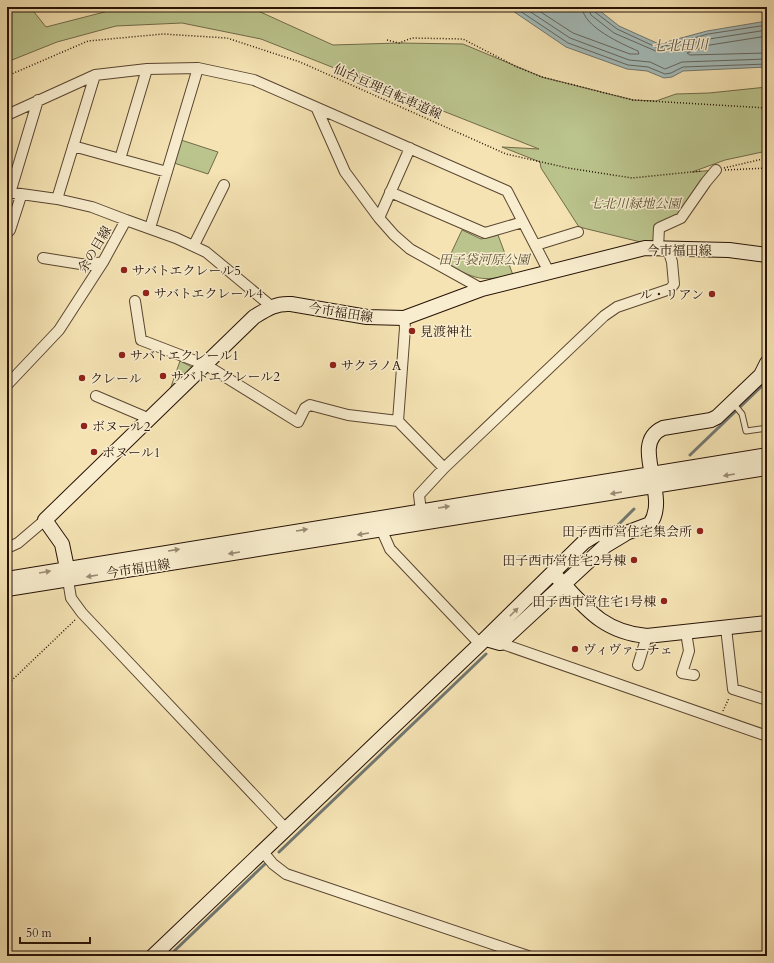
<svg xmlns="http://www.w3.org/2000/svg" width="774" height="963" font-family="Cardo,'Noto Serif JP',serif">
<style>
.green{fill:#bbc48d;stroke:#716b4a}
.water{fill:#a3bbb9;stroke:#717771}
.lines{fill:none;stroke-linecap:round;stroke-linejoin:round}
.shore{stroke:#656660;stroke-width:1}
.stream{stroke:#717771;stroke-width:3}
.lane-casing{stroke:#5a4631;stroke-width:7}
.street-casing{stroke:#5a4631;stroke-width:12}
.secondary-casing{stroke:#271206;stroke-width:16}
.path{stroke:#271206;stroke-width:1.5;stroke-dasharray:1 2;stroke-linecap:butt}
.lane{stroke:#f8edce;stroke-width:5}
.street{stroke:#f8edce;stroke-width:10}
.secondary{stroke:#f8edce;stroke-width:14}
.oneway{fill:#9a8a74}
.poi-dot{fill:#8f2418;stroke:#f8edce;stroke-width:1.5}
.labels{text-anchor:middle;stroke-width:3;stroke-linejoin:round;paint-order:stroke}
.street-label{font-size:13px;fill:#271206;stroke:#f8edce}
.park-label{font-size:13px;font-style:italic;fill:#5b5035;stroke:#f8edce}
.poi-label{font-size:13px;fill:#271206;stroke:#f8edce;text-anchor:start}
.water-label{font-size:14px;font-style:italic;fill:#524d45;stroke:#f8edce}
</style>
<rect width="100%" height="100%" fill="#f5e3b3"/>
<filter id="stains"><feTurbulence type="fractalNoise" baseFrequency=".005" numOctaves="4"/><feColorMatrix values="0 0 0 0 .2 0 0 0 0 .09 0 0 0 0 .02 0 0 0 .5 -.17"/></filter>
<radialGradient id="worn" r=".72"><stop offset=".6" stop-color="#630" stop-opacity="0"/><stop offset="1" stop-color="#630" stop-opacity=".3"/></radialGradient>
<path class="green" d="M7,7h23l16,20 78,-20h118l14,3 77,35 66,-2 64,1 79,33 91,23 23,1 20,-7 33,-1 58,-6v64l-42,9 -33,12 24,-2 -26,36 -32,26 -1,14 -78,-19 -38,-59 -1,-6 -38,-15 37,2 -278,-110 -79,-16 -66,3 -59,16 -50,20z
M181,140l37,12 -10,22 -34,-11z
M462,230l19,9 17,-4 15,40c-34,7 -36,4 -67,-11z
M180,361l18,9 -32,31z"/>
<path class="water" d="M507,7h88l24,19 40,18 48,-13 60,-10v46l-84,4 -11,6 -8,1 -17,-7 -20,-2 -61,-22z"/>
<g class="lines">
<path class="shore" d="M514,7l54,36 60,22 20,2 17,7 6,-1 12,-6 84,-3
M523,7l47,31 59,22 21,2 15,7 17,-7 85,-3
M533,7l40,26 57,21h9l-1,-3c-16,-7 -55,-24 -56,-44
M588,7l3,8 23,18 44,19 51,-13 58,-9
M593,7l2,5 22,17 41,19 50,-14 59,-9
M767,36l-57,9 -23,8 3,2 77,-2"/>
<path class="stream" d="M690,455l77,-74
M617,526l17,-17
M279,852l207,-198
M169,956l97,-93"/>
<g class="lane-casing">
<path id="lane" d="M733,403l9,11 4,17 21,-3"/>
</g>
<g class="street-casing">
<path id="street" d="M317,109l28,63 34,46 15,17 16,14 72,40
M7,115l88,-40 52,-6 51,-1 56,12 253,111 42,81
M73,146l94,26
M120,159l27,-90
M7,192l50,7 35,8 34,13
M390,192l95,41 38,-11
M10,193l28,-93
M57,199l38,-124
M379,218l31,-70
M150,228l48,-160
M7,233l3,-3 11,-34
M194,245l30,-60
M536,245l42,-13
M658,248l1,-20 22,-10 25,-36 10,-12
M43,258l44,7 16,-3
M135,301l6,39 65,25 92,57 7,-14 5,-3 38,10 50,6 7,-93 -1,-10
M7,385l52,-55 44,-68 23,-42 50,18 30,14 65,54
M96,396l54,23
M398,421l46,47
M421,511l-2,-16 25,-27 160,-152 13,-9 53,-18 4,-5 -2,-22 -4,-13
M382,531l8,18 90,95
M7,548l11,-5 27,-23
M67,574l4,24 11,15 204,216
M726,628l7,61 34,11
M686,632l3,19 -7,22 12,2
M500,643l267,93
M638,665l9,-29
M263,852l10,12 13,10 242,82"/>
</g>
<g class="secondary-casing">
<path id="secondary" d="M67,568l-5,-24 -17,-24 209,-203c13,-8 22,-14 37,-13l76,13 37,1 78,-29 163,-41 84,2 38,5
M553,573c30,31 47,59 94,63l120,-13
M7,579l760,-124
M7,589l760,-121
M486,639l14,4 105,-97 20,-12
M153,956l327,-312 104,-102 13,-8 29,-1 24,-9c21,-29 -22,-80 13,-96l48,-8 6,-3 44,-42 6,-12"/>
</g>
<path class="path" d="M387,40l12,3 13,-5 51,1 54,28 25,10 91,23 134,8
M7,76l81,-35 75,-7 64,4 73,24 206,92 62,14 64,10 69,-7
M724,168l43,-10
M725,170l42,-2
M7,685l68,-65
M723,711l6,-13"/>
<use href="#lane" class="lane"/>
<use href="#street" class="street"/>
<use href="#secondary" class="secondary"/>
</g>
<defs><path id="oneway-solid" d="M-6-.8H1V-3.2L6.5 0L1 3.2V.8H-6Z"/></defs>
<g class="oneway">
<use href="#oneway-solid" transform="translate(729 475) rotate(171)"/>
<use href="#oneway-solid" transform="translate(616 493) rotate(171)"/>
<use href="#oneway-solid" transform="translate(444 507) rotate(-9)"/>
<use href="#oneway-solid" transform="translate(302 530) rotate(-9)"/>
<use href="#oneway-solid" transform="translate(363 534) rotate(171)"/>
<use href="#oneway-solid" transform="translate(174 550) rotate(-9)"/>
<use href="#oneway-solid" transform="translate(234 553) rotate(171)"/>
<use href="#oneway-solid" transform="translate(45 572) rotate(-10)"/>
<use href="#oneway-solid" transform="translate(92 576) rotate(171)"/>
<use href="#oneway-solid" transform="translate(514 612) rotate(-45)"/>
</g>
<g class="poi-dot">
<circle cx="124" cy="270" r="4"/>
<circle cx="146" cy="293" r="4"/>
<circle cx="712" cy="294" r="4"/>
<circle cx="412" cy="331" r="4"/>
<circle cx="122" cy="355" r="4"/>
<circle cx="333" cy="365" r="4"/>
<circle cx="163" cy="376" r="4"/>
<circle cx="82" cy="378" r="4"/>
<circle cx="84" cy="426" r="4"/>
<circle cx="94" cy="452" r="4"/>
<circle cx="700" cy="531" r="4"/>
<circle cx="634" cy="560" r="4"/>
<circle cx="664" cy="601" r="4"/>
<circle cx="575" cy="649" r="4"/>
</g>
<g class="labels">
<g class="street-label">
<text transform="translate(388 91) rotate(24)" y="5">仙台亘理自転車道線</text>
<text transform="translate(94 249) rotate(-59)" y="5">余の目線</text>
<text x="679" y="255">今市福田線</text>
<text transform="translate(341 312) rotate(9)" y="5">今市福田線</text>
<text transform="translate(138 568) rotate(-9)" y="5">今市福田線</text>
</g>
<g class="park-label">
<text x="635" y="208">七北川緑地公園</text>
<text x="484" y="264">田子袋河原公園</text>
</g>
<g class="poi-label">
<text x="132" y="275">サバトエクレール5</text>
<text x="154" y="298">サバトエクレール4</text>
<text x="704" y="299" text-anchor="end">ル・リアン</text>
<text x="420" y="336">見渡神社</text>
<text x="130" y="360">サバトエクレール1</text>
<text x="341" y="370">サクラノA</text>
<text x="171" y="381">サバトエクレール2</text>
<text x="90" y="383">クレール</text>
<text x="92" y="431">ボヌール2</text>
<text x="102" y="457">ボヌール1</text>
<text x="692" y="536" text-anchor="end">田子西市営住宅集会所</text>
<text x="626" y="565" text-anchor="end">田子西市営住宅2号棟</text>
<text x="656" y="606" text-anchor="end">田子西市営住宅1号棟</text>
<text x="583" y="654">ヴィヴァーチェ</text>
</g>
<g class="water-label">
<text transform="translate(680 45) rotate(-2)" y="5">七北田川</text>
</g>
</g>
<rect width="774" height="963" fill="none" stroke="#f5e3b3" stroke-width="24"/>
<rect x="8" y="8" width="758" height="947" fill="none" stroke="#271206" stroke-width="2"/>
<rect x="12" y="12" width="750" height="939" fill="none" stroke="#271206"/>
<path d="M20 937v6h70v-6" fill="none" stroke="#271206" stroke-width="2"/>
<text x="26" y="937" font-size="12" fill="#271206" stroke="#f8edce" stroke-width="3" paint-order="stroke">50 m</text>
<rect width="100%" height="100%" filter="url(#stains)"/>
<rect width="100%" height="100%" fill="url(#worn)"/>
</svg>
